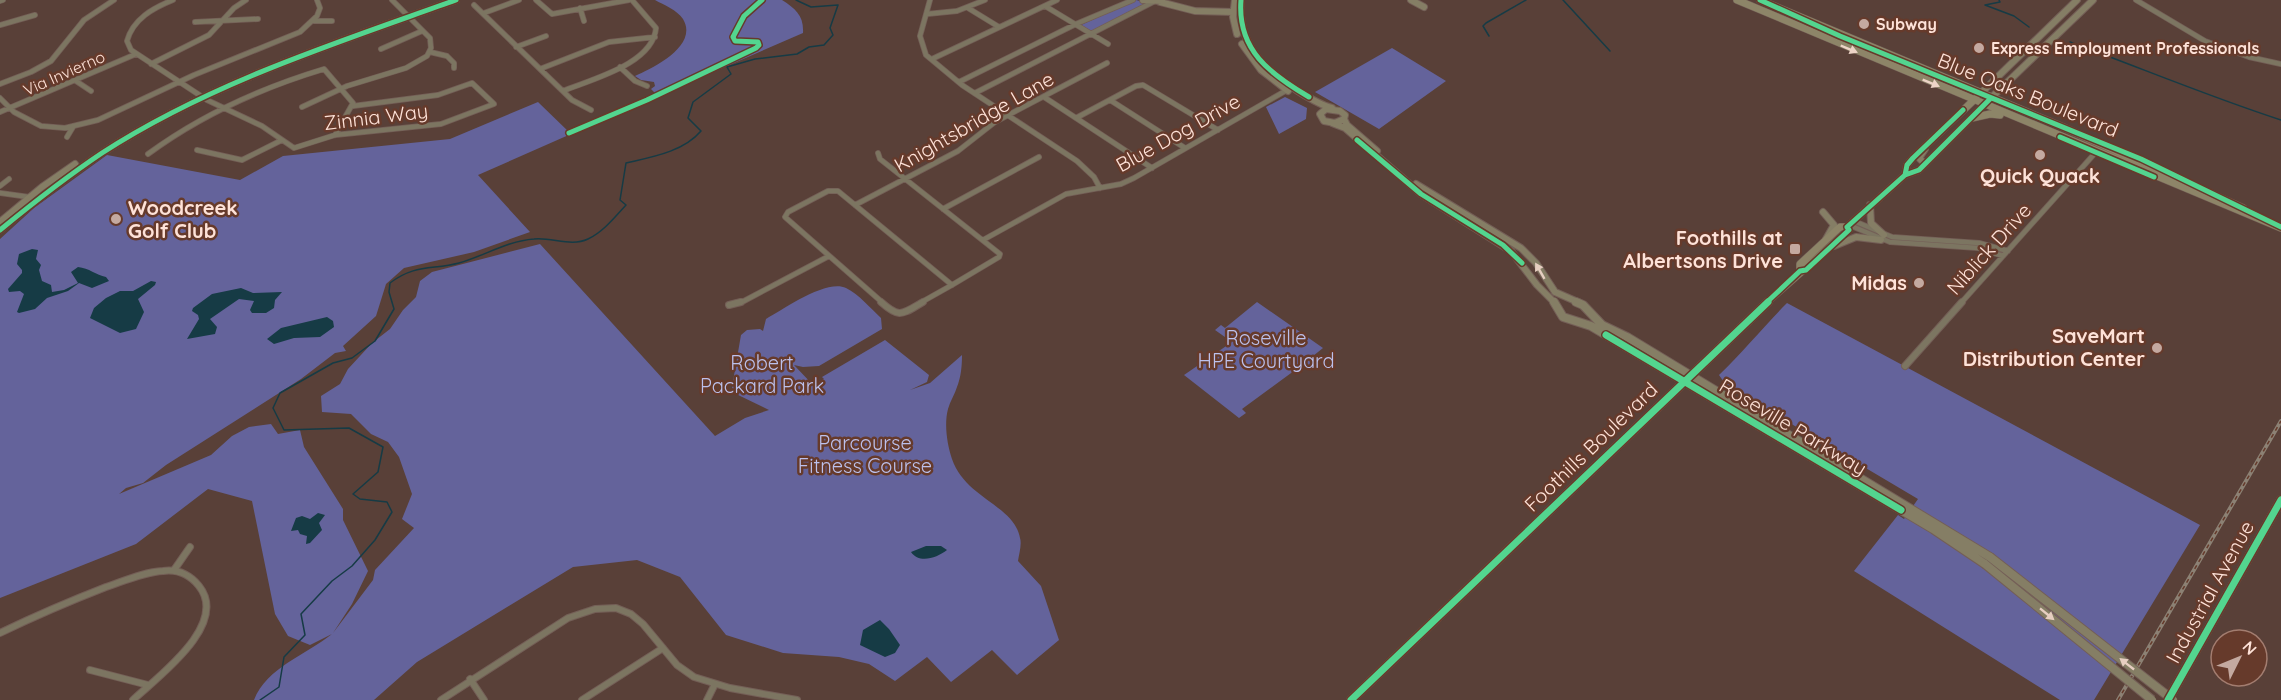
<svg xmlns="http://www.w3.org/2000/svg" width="2281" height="700" font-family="Quicksand,sans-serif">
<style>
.green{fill:#64639b}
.water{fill:#163b45}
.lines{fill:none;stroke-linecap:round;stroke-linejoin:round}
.stream{stroke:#163b45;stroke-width:1.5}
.street-far1-casing{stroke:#745f57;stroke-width:6}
.street-casing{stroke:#745f57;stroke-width:8}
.secondary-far1-casing{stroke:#745f57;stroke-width:8}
.secondary-casing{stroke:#745f57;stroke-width:10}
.primary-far1-casing{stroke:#745f57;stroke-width:8}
.primary-casing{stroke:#745f57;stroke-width:10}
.street-far1{stroke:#7c7561;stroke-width:4.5}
.street{stroke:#7c7561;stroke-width:6}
.secondary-far1{stroke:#857e65;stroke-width:6}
.secondary{stroke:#857e65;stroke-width:8}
.primary-far1{stroke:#8d8568;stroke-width:7}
.primary{stroke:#8d8568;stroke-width:9}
.rail-casing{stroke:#8c8174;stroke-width:4}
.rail{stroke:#663a2b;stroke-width:1.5;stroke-dasharray:4;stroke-linecap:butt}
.secondary-bridge-casing{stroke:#745f57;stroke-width:10;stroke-linecap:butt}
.secondary-bridge{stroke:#857e65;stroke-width:8}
.cycleway-far1-casing{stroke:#663a2b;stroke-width:8}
.cycleway-casing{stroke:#663a2b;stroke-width:10}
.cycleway-far1{stroke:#53d58f;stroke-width:5}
.cycleway{stroke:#53d58f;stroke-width:7}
.oneway{fill:#edd4c7}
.oneway2{fill:#e6cec1}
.poi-dot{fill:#c4a9a0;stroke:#663a2b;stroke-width:2}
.labels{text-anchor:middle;stroke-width:5;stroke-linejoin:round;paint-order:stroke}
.far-poi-label{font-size:16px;font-weight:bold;fill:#fee2d8;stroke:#663a2b;text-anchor:start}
.far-street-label{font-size:16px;fill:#fee2d8;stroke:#663a2b}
.street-label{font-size:20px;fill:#fee2d8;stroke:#663a2b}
.poi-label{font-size:20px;font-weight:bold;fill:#fee2d8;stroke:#663a2b;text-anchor:end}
.park-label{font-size:20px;fill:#bcc1ed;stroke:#663a2b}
</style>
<rect width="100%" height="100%" fill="#594038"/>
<path class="green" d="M655,0h127c14,9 22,16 21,33l-145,63 -7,-7 4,-3 -1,-4 -13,-2 -6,-4c18,-8 64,-30 48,-57 -6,-9 -19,-14 -28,-19z
M1136,0l11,3 -27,16 -29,12 -10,-6z
M1392,48l54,33 -67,48 -64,-37z
M1285,97l22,11 -1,11 -27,15 -13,-27z
M538,102l33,32 -93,41 52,57 -56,20 -70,16 -18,16 -10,32 -33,30 3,5 -11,2 -34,26 -135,86 -23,18 -17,5 -7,6 92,-39 21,-19 17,-9 22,-3 7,10 22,-4 4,17 39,62v11l25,51 -16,33 -19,29 40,-53 2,-10 39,-42 -12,-9 10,-25 -13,-37 -11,-15 -17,-8 -20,-20 -29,-2 -1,-16 19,-12 8,-15 24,-26 18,-14 13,-19 13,-13 4,-16 12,-9 108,-28 175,192 30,-18 24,-8 -35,-17 -2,-6 9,-52 6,-5 13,-1 3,2 3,-12c18,-10 60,-40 80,-31 13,6 25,21 35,30l1,11 -63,37 -16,1 -9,-2 19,20 11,-6 -2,-2 63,-37 44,35 -2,7 -17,8 20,-7 32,-28c0,11 -1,22 -5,32 -2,7 -7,14 -9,22 -4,15 -1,35 4,50 13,39 62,46 68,79 2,6 -1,16 -2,23l23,25 18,54 -42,35 -25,-25 -41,32 -24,-25 -32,24 -26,-17 -30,-7 -56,-4 -57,-18 -46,-58 -43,-17 -64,7 -156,95 -43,38h-120c13,-33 52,-45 78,-66l-22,11 -22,-9 -13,-22 -23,-113 -44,-12 -72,55 -136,54v-359l34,-31 73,-53 133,25 43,-24 167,-17z
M1257,302l66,46 -10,8 7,5 -12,9 -6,-5 -60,44 4,4 -7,5 -55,-43 48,-33 -17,-12 6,-5 4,3z
M1787,303l413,222 -106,175h-34l-206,-129 44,-56 6,4 14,-20 -192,-114 -7,-10c24,-23 44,-48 68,-72z"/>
<path class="water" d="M32,249l6,1 -2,9 5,6 -2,5 3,11 9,4 1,7 12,-2 14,-7 -7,-11 7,-5c11,1 18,8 28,10l3,4 -17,7 -13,-5 -11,8 -21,7 -12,11 -16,4 -2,-1 7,-18 -4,-3 -11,1 -1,-3 14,-16v-3l-5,-6 2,-10z
M151,281l5,1 -1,3 -17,14 6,13 -8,17 -16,4 -30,-15 4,-10 12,-10 14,-7h13z
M241,288l12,5 29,-1 -7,8 -1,8 -8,5h-14l-2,-3 4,-9 -15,-2 -29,20 7,8 -2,7 -28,5 12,-20 -1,-4 -6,-4 1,-3 19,-14z
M327,317l6,4 1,6 -14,10 -26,1 -20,6 -7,-5 14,-11z
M318,513l7,2 -6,8 3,7 -12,13 -4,1 1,-8 -7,-2 -2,-4 -7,1 5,-13 6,-2 8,3z
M926,546h15l6,4c-10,8 -28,14 -36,2z
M880,620l9,9 11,16 -5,8 -10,4 -25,-12 3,-15z"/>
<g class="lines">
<path class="stream" d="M1563,0l47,51
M1999,0l1,2 -15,3 29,11 15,11
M1489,36l-6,-10 3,-3 40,-23
M2070,42c71,26 140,55 211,78
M260,700l19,-13 5,-30 21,-22 -4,-21 31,-33 20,-15 23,-26 17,-28 -5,-10 -27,-3 -7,-5 25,-22 5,-25 -34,-19 -65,2 -11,-22 7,-15 53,-30 19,-5 23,-17 19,-32 -5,-17 1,-9c25,-19 42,-13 69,-20 25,-7 48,-22 75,-24 18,-2 37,8 54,0 15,-7 27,-22 38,-34l-6,-5 6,-37c26,-6 57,-11 75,-32l-13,-13 5,-16 38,-28 -4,-7 28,-8 42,-5 12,-7 15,-2 9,-10 -3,-7 8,-23 -27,2 -15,-7"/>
<g class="street-far1-casing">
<path id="street-far1" d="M173,0c-20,8 -40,19 -46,41l4,9 76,50 55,26 32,22 41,-13 106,-11 53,-20 -22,-21 -34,12 -85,11
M536,0l16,14 77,-14
M930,0l-10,36 6,19 36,30 115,76 17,16 6,11
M2136,0l69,41 44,16 32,7
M0,1l3,-1
M474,5l98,95 19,10
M1045,6l63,38
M580,8l4,13
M968,8l31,19
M484,13l35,-13
M927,14l30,-3 28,-11
M314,21h18
M195,22l63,-3
M0,25l35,-10
M516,47l30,-11
M381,49l41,-18
M430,52l17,4 7,7v5
M932,59l125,-59
M151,64l58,-29 25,-27 12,-8
M620,67l15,14 12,5
M540,69l69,-27 46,-5
M76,81l15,10
M959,82l117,-58 57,-24
M0,84l31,-12 20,-11 33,-41 30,-20
M563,91c29,-12 90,-27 93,-63l-24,-28
M975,93l178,-91
M1044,97l108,71
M0,98l14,14 27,14 24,2 33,-8 96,-45 106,-43 17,-16 3,-8 -3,-8
M1110,100l75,48
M302,107l45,-21 59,-18 21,-12 4,-8 -1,-10 -38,-38
M0,112l136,-58
M1076,118l60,-32 7,-1 75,45
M67,137l6,-10
M197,150l45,10 40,-20
M878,153l2,6 120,95 -1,3 -47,28
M148,154c53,-39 113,-66 176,-85l29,34 -18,32
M0,186l9,-7
M0,193l29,4
M855,205l103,-54 37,-29 112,-59
M943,209l96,-52
M1854,221l38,16 87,6 29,8
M1849,225l41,17 88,6 25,8
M983,240l83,-46 55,-10 13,-6 153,-88
M735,303l9,-2 85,-45
M883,303l-98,-86 3,-5 40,-21h10l114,94
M920,303l32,-18
M1961,303l135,-151"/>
</g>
<g class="street-casing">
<path id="street" d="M881,302c19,17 21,12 42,0
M729,305l12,-3
M1905,366l57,-64
M174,570l16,-23
M0,633c35,-17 70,-32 106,-46 18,-6 38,-15 57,-16 15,-2 27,4 36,15 31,39 -43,92 -66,114
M90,670l58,15
M470,679l14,21
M441,700l127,-82 27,-9 21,-1 15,6 12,10 34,41 17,12 36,11 67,12
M582,700l81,-52
M707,700l8,-16"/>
</g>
<g class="secondary-far1-casing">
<path id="secondary-far1" d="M1143,0l19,1
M1235,0l-2,17 4,17
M1241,0c-4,44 22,69 57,91 11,7 22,14 34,17
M1411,0l13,7
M1160,2l35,9 38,1
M1242,44l19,26 27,21
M1981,93l96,-93
M1991,98l102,-98
M1326,109l14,2 5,4 -1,4 -9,4 -11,-2 -4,-7z
M1344,119l3,6 30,26
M1332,123l13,5 76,66 90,57 26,34 18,18
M1925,149l-6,9 6,6
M1416,184l105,64 15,15 19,29 25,11
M1870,205l1,18 13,12
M1823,212l11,13 -8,14
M0,222l42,-35 33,-23
M0,230c33,-27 66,-53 102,-77 108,-70 234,-110 354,-153
M1834,246l22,-9 25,3"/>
</g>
<g class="secondary-casing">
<path id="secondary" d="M1554,302l9,15 28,9 342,203 52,35
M1576,302l7,3 19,20 25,12 363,220
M2168,700l113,-200"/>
</g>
<g class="primary-far1-casing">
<path id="primary-far1" d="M1737,0l544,228
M1760,0l303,127 180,81
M1972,118l18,-4 10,1
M1905,175l2,-10 6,-7 63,-60
M1800,271v-7l40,-37h7l58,-52 14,-5 68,-68
M1766,303l83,-73 -2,-3"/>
</g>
<g class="primary-casing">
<path id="primary" d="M1351,700l417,-398"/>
</g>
<use href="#street-far1" class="street-far1"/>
<use href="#street" class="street"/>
<use href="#secondary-far1" class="secondary-far1"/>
<use href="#secondary" class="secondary"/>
<use href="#primary-far1" class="primary-far1"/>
<use href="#primary" class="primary"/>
<g class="rail-casing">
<path id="rail" d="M2118,700l163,-279"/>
</g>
<use href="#rail" class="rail"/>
<g class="secondary-bridge-casing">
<path id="secondary-bridge" d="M1990,557l183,143
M1985,564l167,136"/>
</g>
<use href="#secondary-bridge" class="secondary-bridge"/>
<g class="cycleway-far1-casing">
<path id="cycleway-far1" d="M1241,0c-4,50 29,74 68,97
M1760,0l80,36 301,123 140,68
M569,133l78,-33 109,-52 3,-3 -1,-3 -23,-1 -2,-4 11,-21 18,-16
M2060,137l94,40
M1357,140l64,54 82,51 19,18
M1905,175l2,-10 6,-7 50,-48
M0,230c33,-27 66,-53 102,-77 108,-70 234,-110 354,-153
M1766,303l34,-32 6,-1 43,-40 -2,-3 58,-52 14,-5 72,-72"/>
</g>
<g class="cycleway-casing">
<path id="cycleway" d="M1606,335l295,175
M1351,700l417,-398
M2168,700l113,-200"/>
</g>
<use href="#cycleway-far1" class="cycleway-far1"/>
<use href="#cycleway" class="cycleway"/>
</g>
<defs><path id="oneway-solid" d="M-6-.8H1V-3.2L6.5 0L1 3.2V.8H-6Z" transform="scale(1.5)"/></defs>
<g class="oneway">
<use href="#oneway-solid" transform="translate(1849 49) rotate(23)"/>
<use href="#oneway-solid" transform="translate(1931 83) rotate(22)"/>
</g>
<g class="oneway2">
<use href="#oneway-solid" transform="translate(1540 271) rotate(-120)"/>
<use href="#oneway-solid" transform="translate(2047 614) rotate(39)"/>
<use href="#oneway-solid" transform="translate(2127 664) rotate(-142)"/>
</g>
<g class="poi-dot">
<circle cx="1864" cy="24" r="6"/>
<circle cx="1979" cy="48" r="6"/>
<circle cx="2040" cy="155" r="6"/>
<circle cx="116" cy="219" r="6"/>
<rect x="1789" y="243" width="12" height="12" rx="3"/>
<circle cx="1919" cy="283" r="6"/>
<circle cx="2157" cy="348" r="6"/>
</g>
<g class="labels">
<g class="far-poi-label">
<text x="1876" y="30">Subway</text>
<text x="1991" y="54">Express Employment Professionals</text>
</g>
<g class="far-street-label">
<text transform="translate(64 73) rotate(-24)" y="6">Via Invierno</text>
</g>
<g class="street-label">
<text transform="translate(2028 95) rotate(22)" y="7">Blue Oaks Boulevard</text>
<text transform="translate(376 117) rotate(-7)" y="7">Zinnia Way</text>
<text transform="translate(974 122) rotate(-30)" y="7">Knightsbridge Lane</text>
<text transform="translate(1178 133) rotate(-29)" y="7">Blue Dog Drive</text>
<text transform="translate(1989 249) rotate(-48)" y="7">Niblick Drive</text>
<text transform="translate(1793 427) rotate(31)" y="7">Roseville Parkway</text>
<text transform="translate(1591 447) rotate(-44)" y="7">Foothills Boulevard</text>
<text transform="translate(2210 592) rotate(-61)" y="7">Industrial Avenue</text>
</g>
<g class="poi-label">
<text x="2040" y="183" text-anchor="middle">Quick Quack</text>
<text x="128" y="215" text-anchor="start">Woodcreek<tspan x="128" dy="23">Golf Club</tspan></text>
<text x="1783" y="245">Foothills at<tspan x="1783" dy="23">Albertsons Drive</tspan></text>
<text x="1907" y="290">Midas</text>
<text x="2145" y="343">SaveMart<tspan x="2145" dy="23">Distribution Center</tspan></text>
</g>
<g class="park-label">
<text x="1266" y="345">Roseville<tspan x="1266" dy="23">HPE Courtyard</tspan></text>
<text x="762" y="370">Robert<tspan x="762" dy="23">Packard Park</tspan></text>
<text x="865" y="450">Parcourse<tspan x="865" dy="23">Fitness Course</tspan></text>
</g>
</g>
<g transform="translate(2239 658) rotate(47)"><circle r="28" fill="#663a2b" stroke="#a37d70" stroke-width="1.5"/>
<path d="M0-4.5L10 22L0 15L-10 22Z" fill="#c4a9a0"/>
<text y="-9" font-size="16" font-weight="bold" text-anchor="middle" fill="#fee2d8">N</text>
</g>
</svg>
